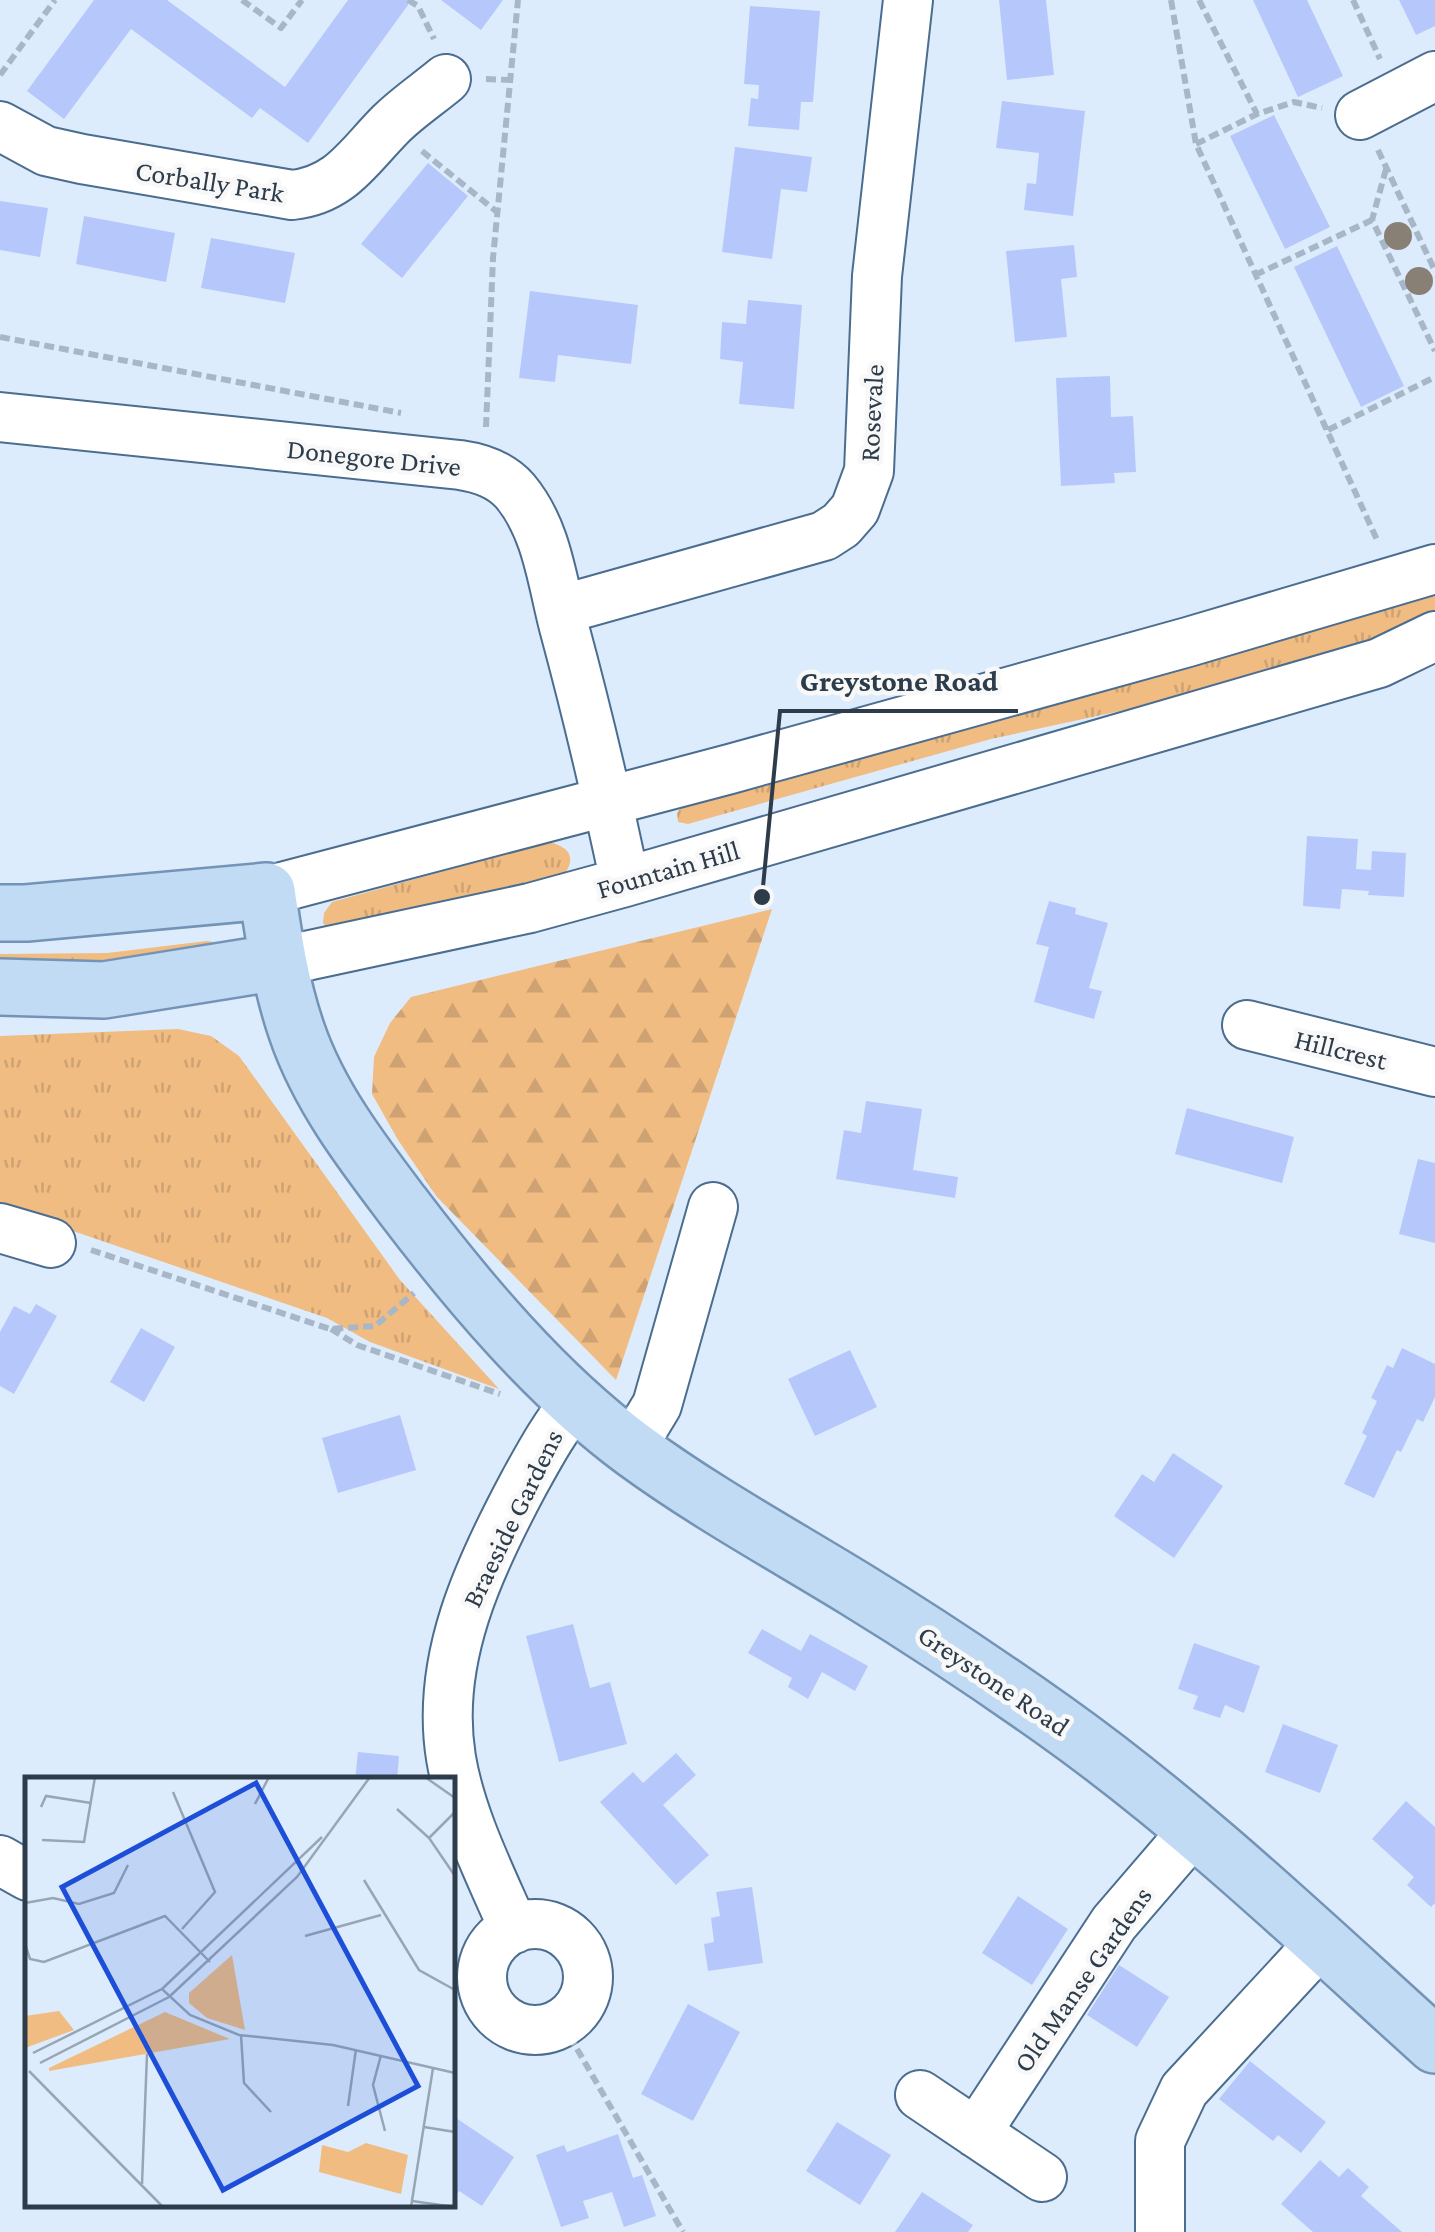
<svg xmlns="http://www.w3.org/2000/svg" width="1435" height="2232" font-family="'Crimson Pro',serif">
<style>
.grass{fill:url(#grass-tufts)}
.forest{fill:url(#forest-firs)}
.building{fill:#b6c8fb}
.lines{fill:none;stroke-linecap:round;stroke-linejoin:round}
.minor-casing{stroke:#4b6d8f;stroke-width:52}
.major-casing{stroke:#7394b6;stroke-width:60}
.path{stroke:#a8b7c7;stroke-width:6;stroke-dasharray:10 5;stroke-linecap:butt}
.minor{stroke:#fff;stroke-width:48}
.major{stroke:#c1dbf5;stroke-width:55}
.tree{fill:#888074}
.labels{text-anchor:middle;stroke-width:9;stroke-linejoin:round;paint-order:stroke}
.street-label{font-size:28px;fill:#2d3c4b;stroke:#f8f8f8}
.inset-road{fill:none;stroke:#97a6b5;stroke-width:2.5}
.view{fill:#1d4ed8;fill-opacity:0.15;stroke:#1d4ed8;stroke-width:5}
.inset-edge{fill:none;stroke:#2d3c4b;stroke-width:5}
.leader{fill:none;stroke:#2d3c4b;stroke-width:4}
.callout-dot{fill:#2d3c4b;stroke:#f8f8f8;stroke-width:4}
.callout-label{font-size:30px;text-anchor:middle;font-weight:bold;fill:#2d3c4b;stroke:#f8f8f8;stroke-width:9;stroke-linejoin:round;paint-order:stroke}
</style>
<defs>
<pattern id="grass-tufts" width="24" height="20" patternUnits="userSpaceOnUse" patternTransform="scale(2.5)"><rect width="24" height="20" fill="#f0bc82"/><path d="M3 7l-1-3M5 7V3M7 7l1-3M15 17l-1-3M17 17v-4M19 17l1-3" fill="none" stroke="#cea272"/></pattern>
<pattern id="forest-firs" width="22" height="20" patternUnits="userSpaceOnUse" patternTransform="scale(2.5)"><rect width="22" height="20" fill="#f0bc82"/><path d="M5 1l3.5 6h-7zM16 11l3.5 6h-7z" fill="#cea272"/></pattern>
</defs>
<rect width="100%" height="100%" fill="#ddecfc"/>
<path class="grass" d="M1435,594v21l-190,69 -254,55 -303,85 -10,-2 -1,-9 5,-7z
M549,842c21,5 28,16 14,34l-233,55 -7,-8 1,-10 8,-11z
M207,941l7,1 3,6 -8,10 -209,12v-16l107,-1z
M178,1029l33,7 28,20 161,224 99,109 -129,-47 -43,-24 -327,-112v-170z"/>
<path class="forest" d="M772,909l-156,471 -179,-183 -39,-57 -26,-46 2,-37 16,-34 21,-26z"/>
<path class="building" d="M94,0h73l118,87 63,-87h60v5l-100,138 -48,-35 -8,10 -121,-89 -67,90 -37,-28z
M441,0h62l-22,30z
M999,0h47l8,75 -47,5z
M1253,0h54l36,76 -45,21z
M1399,0h36v26l-19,9z
M750,6l70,5 -7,91h-12l-2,28 -51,-4 3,-28 7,1 1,-14 -15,-1z
M1002,101l83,10 -12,105 -49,-6 3,-27 9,1 3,-31 -43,-5z
M1274,115l56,112 -45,22 -55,-113z
M735,147l77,10 -5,35 -26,-3 -9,70 -50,-7z
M428,163l40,33 -66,82 -41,-34z
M0,201l48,7 -8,49 -40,-7z
M84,216l91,17 -9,49 -90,-18z
M211,238l84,15 -10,50 -84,-15z
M1074,245l3,32 -16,2 6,58 -52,5 -9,-91z
M1337,246l67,140 -43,21 -67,-140z
M530,291l108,14 -7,59 -73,-9 -3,27 -36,-4z
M748,300l54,5 -8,104 -55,-5 4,-42 -23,-3 2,-37 24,2z
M1110,376l1,41 22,-1 3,56 -22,1 1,10 -54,3 -5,-108z
M1307,836l51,3 -2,30 15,1 1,-19 34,2 -2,44 -36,-2 1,-4 -27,-2 -2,20 -37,-3z
M1049,901l27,7 -1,6 33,9 -19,65 13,3 -8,28 -60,-17 15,-55 -13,-3z
M866,1101l56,8 -9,61 45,7 -3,21 -119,-19 8,-49 17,3z
M1187,1108l107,29 -12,46 -107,-29z
M1418,1159l17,4v80l-36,-9z
M36,1304l21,12 -43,78 -14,-8v-54l14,-26 16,8z
M141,1328l34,19 -31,55 -34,-20z
M1402,1348l33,16v33l-12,25 -6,-3 -16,33 -4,-2 -23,48 -30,-14 23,-48 -5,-3 15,-32 -6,-3 16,-33 6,3z
M850,1350l27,57 -62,29 -27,-57z
M400,1415l16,55 -78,23 -16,-55z
M1173,1453l50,33 -49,72 -60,-42 28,-42 12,8z
M573,1624l17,64 20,-6 17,62 -68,18 -33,-126z
M762,1629l39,22 9,-17 58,32 -13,25 -33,-19 -14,27 -20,-12 4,-9 -44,-25z
M1194,1643l66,23 -16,47 -19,-8 -5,13 -27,-9 5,-13 -20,-7z
M1283,1724l55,21 -18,48 -55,-21z
M358,1752l41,4 -2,24h-42z
M676,1753l20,22 -33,30 46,50 -33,30 -76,-83 33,-30 10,11z
M1406,1801l29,26v76l-4,4 -24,-22 7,-8 -42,-38z
M752,1887l11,76 -55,8 -4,-27 10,-2 -3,-24 9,-2 -4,-24z
M1018,1896l50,33 -36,56 -50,-32z
M1119,1965l50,32 -32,50 -50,-32z
M688,2004l52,28 -47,89 -52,-27z
M1250,2061l76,61 -25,31 -23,-18 -5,6 -54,-42z
M456,2118l58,39 -32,49 -23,-15 -7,11v-79z
M837,2122l54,33 -31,50 -54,-34z
M618,2134l15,44 9,-3 14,41 -32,11 -12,-35 -29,9 6,17 -28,9 -25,-72 28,-10 3,7z
M1320,2160l19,17 9,-9 21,19 -8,9 41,36h-89l-32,-28z
M922,2192l51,33 -5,7h-73z"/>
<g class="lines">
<g class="minor-casing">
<path id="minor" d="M1360,115l75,-39
M0,126l46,25 36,8 210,36c49,-5 67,-39 99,-71 16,-16 37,-30 55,-45
M0,417l460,48c21,3 41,10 55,26 32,38 37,90 49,136 23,85 43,170 61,255
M560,610l264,-74 17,-11 14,-16 14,-38 8,-195 31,-276
M267,891l463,-122 458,-127 247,-73
M278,962l252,-54 95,-26 754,-219 56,-27
M1247,1025l188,47
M0,1228l51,15
M631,1448l26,-43 56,-198
M0,1860l28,16
M482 1977a53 53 0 1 1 106 0a53 53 0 1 1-106 0Z
M514,1929c-24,-55 -53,-112 -63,-171 -16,-98 28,-191 73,-275 16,-29 31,-57 53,-83
M920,2095l122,82
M976,2133l138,-210 80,-93
M1160,2232v-91l24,-51 137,-148"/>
</g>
<g class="major-casing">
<path id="major" d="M0,913h26l241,-22c7,48 14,95 30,141 22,64 64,119 105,173 66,87 144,180 232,245 71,52 148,94 223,140 67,41 133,85 198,131 135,96 257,213 380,324
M0,987l104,3 174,-28"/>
</g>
<path class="path" d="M242,0l39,28 21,-28
M408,0l10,6 16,33
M1171,0l25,144 182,398
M1199,0l58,114
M1353,0l27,59
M0,75l55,-75
M486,79l24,1
M1196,144l61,-30 37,-12 28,6
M1378,150l57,121
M422,151l75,61
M1386,169l-14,51 63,131
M1255,275l117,-55
M0,337l401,76
M486,427l7,-169 25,-258
M1328,430l107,-53
M91,1250l239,79 45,-3 39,-33
M331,1329l26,16 143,49
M562,2023l121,209"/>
<use href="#minor" class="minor"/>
<use href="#major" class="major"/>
</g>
<g class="tree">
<circle cx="1398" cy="236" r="14"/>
<circle cx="1419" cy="281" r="14"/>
</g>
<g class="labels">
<g class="street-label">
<text transform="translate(210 181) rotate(9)" y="10">Corbally Park</text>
<text transform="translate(871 413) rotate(-87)" y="10">Rosevale</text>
<text transform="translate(374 457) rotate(6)" y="10">Donegore Drive</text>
<text transform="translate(668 869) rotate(-16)" y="10">Fountain Hill</text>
<text transform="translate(1341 1049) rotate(14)" y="10">Hillcrest</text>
<text transform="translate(512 1518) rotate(-64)" y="10">Braeside Gardens</text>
<text transform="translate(994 1680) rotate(34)" y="10">Greystone Road</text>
<text transform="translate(1082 1979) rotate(-55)" y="10">Old Manse Gardens</text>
</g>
</g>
<g transform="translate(25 1777)">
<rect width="430" height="430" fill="#ddecfc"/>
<path d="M34,234l15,19 -49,18v-32zM140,235l65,27 -181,32v-3zM341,366l42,12 -7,39 -82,-22 3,-27 26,7z" fill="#f0bc82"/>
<path d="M207,178l13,75 -38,-12 -18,-15v-10z" fill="#f0bc82"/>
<path class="inset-road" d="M400,0l30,21M148,15l42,100 -33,37M230,27l14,-27M16,30l5,-11 45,7M372,32l32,29M430,35l-26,26 26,38M17,63l42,2 11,-65M339,103l55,90 36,20M0,126l28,-5 26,6 35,-11 14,-28M280,159l76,-21M0,167l5,15 14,3 121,-46 45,46M137,212l160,-152M144,220l128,-120 73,-100M216,258l3,48 27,29M8,276l129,-64 28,26 49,20 94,10 122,28M356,278l-8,30 12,46M15,286l129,-66M4,294l134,136M323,329l8,-57M399,350l31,5M117,407l5,-130M387,424l43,6M386,430l22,-139"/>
<path class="view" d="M231,6l162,303 -195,104 -161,-303z"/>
<rect width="430" height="430" class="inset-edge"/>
</g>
<path class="leader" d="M762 897L780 711H1018"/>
<circle class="callout-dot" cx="762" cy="897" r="10"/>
<g class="callout-label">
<text x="899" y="691">Greystone Road</text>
</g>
</svg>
